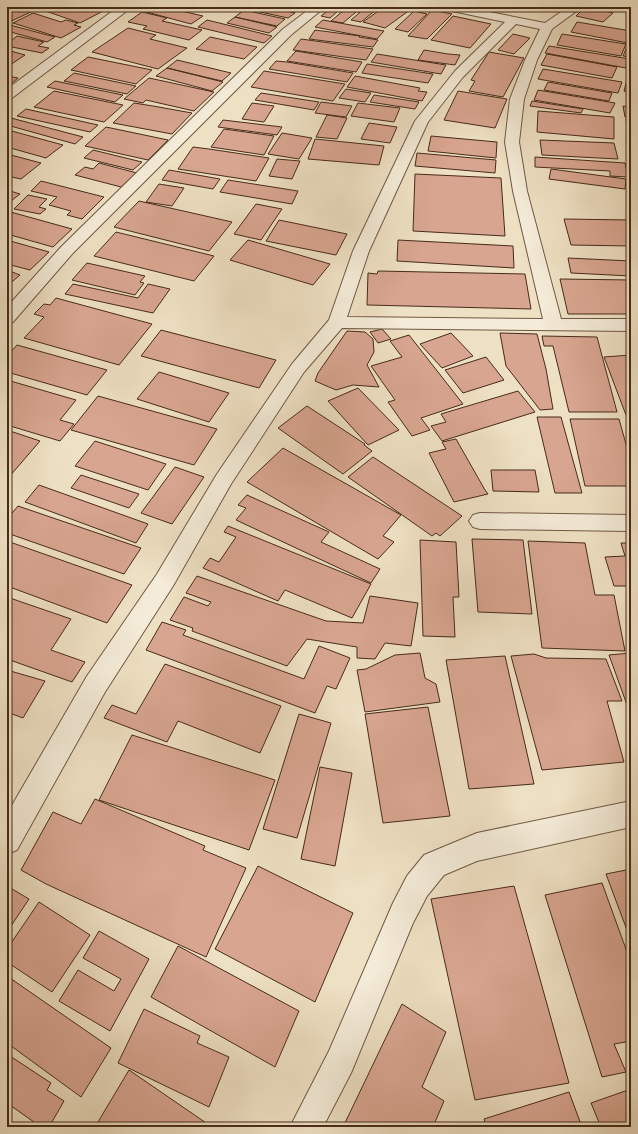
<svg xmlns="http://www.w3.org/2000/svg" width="638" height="1134" font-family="'Old Standard TT',serif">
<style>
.building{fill:#d8a590;stroke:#472b1a}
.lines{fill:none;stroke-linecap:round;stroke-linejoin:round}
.street-casing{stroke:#715844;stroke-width:2}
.path{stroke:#472b1a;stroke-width:1.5;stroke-dasharray:0.5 1;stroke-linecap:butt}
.street{fill:#f4ebd8;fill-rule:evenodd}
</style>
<rect width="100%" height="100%" fill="#eee0c3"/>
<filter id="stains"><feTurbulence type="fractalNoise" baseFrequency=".005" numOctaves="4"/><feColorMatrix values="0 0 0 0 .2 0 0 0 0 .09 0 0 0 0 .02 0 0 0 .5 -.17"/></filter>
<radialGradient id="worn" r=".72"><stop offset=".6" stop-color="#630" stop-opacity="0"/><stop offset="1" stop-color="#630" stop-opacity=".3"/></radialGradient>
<path class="building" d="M7,7h19l9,3 -28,13z
M80,7l11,4 7,-4 9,2 -27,14 -43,-15z
M149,7h15l39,9 -12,8 -48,-13z
M270,7l25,6 -7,5 -46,-10z
M274,7h29l-8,5z
M346,7h19l-6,5 -15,-3z
M366,7l11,2 -16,13 -10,-2z
M384,7h30l-29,21 -22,-6z
M585,7h6l22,6 -10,9 -27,-6z
M592,7h21l-4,4z
M330,9l8,2 -8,7 -9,-2z
M244,10l41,9 -8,7 -42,-9z
M344,10l12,2 -13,11 -12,-2z
M432,10l20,4 -25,25 -19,-3z
M414,11l13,3 -19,18 -13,-3z
M142,12l25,6 -5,3 40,9 -13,10 -46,-11 4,-3 -19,-4z
M33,13l28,9 5,-2 12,3 -4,2 7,2 -20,11 -48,-15z
M453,16l38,8 -21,24 -39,-8z
M235,17l42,10 -8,6 -42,-10z
M207,20l65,16 -8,7 -66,-16z
M323,20l61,11 -7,8 -62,-12z
M577,22l54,9v5l-3,7 -57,-11z
M10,25l45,12 -8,5 -40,-11v-4z
M128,28l28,7 -6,4 37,9 -29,21 -66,-17z
M315,30l45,6 -1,1 19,3 -5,7 -64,-8z
M513,34l17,4 -16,16 -16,-4z
M562,34l64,10 -5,12 -64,-11z
M17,36l27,6 -6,4 11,2 -7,5 -35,-7v-2z
M210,37l47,10 -13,12 -48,-10z
M301,39l72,10 -7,11 -73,-10z
M628,44h3v13l-8,-1z
M549,46l81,13 -4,9 -81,-15z
M7,50l18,5 -18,12z
M424,50l24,4 12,1 -5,10 -37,-5z
M296,51l66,11 -6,10 -69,-11z
M489,52l35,6 -21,39 -34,-6 6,-10 -4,-1z
M377,54l69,11 -5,9 -70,-12z
M547,54l70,13 -5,11 -71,-13z
M88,57l64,13 -16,14 -65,-14z
M177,60l54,13 -9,8 -55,-13z
M276,61l11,1 66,11 -6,9 -78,-13z
M367,64l66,10 -5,9 -66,-10z
M167,68l56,14 -11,9 -56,-15z
M543,69l79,13 -4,11 -80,-14z
M264,71l81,13 -12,17 -82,-14z
M74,73l62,13 -9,8 -63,-13z
M7,76l11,2 -6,5 -5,-1z
M355,76l65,12 -2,3 9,1 -5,9 -75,-14z
M628,76h3v16l-7,-1z
M149,78l65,14 -20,19 -48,-11 -3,3 -19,-4z
M55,81l68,14 -8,7 -68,-15z
M548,82l64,11 -3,8 -65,-11z
M346,89l25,4 -6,9 -26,-4z
M538,90l77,13 -5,10 -76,-13z
M54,91l69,14 -19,17 -70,-15z
M458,91l49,8 -12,29 -51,-8z
M261,93l58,9 -5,8 -59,-10z
M374,95l45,7 -4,7 -45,-7z
M532,101l51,8 -2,4 -51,-7z
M321,102l31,4 -6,11 -31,-4z
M134,103l19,3 39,7 -20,21 -59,-11z
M252,103l22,3 -10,16 -22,-3z
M358,103l42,5 -6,14 -43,-6z
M623,106l8,1v11l-6,-1z
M26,109l72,16 -8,7 -73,-16z
M538,111l76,6v22l-77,-7z
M327,115l20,3 -10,21 -21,-2z
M11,118l72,19 -8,7 -68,-19v-4z
M626,119h5v19h-3z
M223,120l59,7 -5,8 -59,-8z
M369,123l28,4 -7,16 -29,-4z
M106,127l62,13 -20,20 -63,-14z
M224,129l50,7 -10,19 -53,-8z
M7,130h1l55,15 -17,13 -39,-11z
M282,133l30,5 -13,21 -31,-5z
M431,136l66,6 -1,16 -68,-7z
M315,139l69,7 -5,19 -71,-6z
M540,140l74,3 4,16 -76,-4z
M193,147l16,2 60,9 -13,23 -78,-12z
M93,150l49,12 -9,8 -49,-12z
M417,153l79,7 -1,13 -80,-7z
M7,154l34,9 -20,16 -14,-3z
M535,157l90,6 3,14 -18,-1v-5l-75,-4z
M277,159l23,2 -8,18 -23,-3z
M99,163l38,10 -16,14 -46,-12 10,-8 8,2z
M551,169l75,10 -1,10 -76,-10z
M169,170l51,9 -7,10 -51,-9z
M415,174l86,4 4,58 -92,-5z
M228,180l70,11 -6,13 -72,-12z
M41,181l63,16 -22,22 -15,-4 4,-4 -22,-6 8,-8 -26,-6z
M159,184l25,4 -12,18 -26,-4z
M7,190l13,4 -13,10z
M28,195l19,4 -8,8 7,2 -6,5 -26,-5z
M139,201l93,21 -23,29 -95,-24z
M256,204l26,5 -21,31 -27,-6z
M7,211l65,18 -19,18 -46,-13z
M564,219l67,1v26l-60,-1z
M279,220l68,14 -11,21 -70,-14z
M116,232l98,24 -20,25 -100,-25z
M7,240l42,12 -19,18 -23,-6z
M248,240l82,24 -17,21 -83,-25z
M398,240l115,6 1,22 -117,-7z
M568,258l63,3v15l-60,-3z
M87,263l58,13 -5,6 4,1 -9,12 -63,-15z
M7,270l13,5 -13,11z
M378,271l147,3 6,35 -164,-4 1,-32 9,1z
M560,279l71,1v34h-63z
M73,284l65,14 10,-14 22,5 -17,24 -88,-19z
M56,298l96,26 -33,41 -95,-27 20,-21 -10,-3 10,-10 6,1z
M382,329l9,10 -13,4 -8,-11z
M161,330l115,30 -17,28 -118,-32z
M347,331l18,1 8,7 1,13 -7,13 12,22 -26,-2 -17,5 -21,-9 3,-8z
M451,333l22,23 -31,12 -22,-24z
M500,333l37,1 9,35 7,40 -13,1 -34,-44z
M409,335l54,69 -42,14 9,12 -18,6 -24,-34 7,-2 -24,-34 31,-9 -12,-16z
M542,336l55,1 20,75h-48l-16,-66h-9z
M17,345l90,25 -20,25 -80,-23v-16z
M631,355v60h-5l-22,-58z
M486,357l18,23 -41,13 -18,-23z
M159,372l70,21 -20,29 -72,-23z
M7,380l69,20 -16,20 14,4 -14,17 -53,-16z
M358,388l41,42 -31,15 -40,-44z
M518,391l17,21 -93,29 -11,-15 15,-4 -5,-8z
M98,396l119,33 -23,36 -123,-35z
M307,406l58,38 -1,1 8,6 -29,23 -65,-46z
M537,417h24l21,76h-27z
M570,419h49l12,43v24h-46z
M7,430l33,11 -31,36h-2z
M456,439l29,51 3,4 -34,8 -25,-49 17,-4 -4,-7z
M95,441l71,23 -18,26 -73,-24z
M283,448l118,67 -18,21 11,6 -16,17 -131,-77z
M373,457l89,59 -22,20 -4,-3 -4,3 -84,-59z
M175,467l29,10 -32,47 -31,-11z
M491,470h44l4,22 -46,-1z
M81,475l58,19 -10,14 -58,-20z
M39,485l109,39 -12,19 -111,-41z
M247,495l82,37 -8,10 59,27 -9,14 -135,-63 10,-12 -8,-3z
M18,506l123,42 -17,26 -117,-41v-14z
M228,526l143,58 -19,34 -67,-28 -7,11 -75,-33 7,-10 9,4 17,-25 -12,-5z
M472,539l51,1 9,74 -54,-2z
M420,540l36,2 3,55h-6l2,40 -32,-1z
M7,541l125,44 -25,38 -100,-37z
M528,541l57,2 10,52h19l11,56 -83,-3z
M621,543h10v49l-2,-6h-15l-9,-29 20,-1z
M197,576l129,45 37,2 7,-27 48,7 -7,43 -26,-3 -10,16 -18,-1v-11l-50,-8 -20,27 -95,-35 1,-3 -23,-8 14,-23 24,9 3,-4 -25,-9z
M7,597l64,22 -20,31 34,12 -13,20 -65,-23z
M162,622l24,8 -3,5 121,44 15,-33 31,12 -14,31 -9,-3 -12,27 -169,-63z
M420,653l5,25 11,6 4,18 -75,10 -8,-42 9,-1 29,-14z
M631,653v63l-22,-61z
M534,654l12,4 60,1 16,42h-15l17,61 -82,8 -31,-114z
M505,656l29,128 -65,5 -23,-129z
M165,664l116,42 -21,47 -82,-32 -11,21 -63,-24 8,-13 24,9z
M7,670l38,11 -22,37 -16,-6z
M428,707l22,109 -67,7 -18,-109z
M299,714l32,9 -34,115 -34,-9z
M132,735l143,45 -26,70 -150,-50z
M320,767l32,6 -17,93 -34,-7z
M95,799l110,47 -2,4 43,18 -40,89 -160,-73 -25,-14 32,-58 28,12z
M258,866l95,47 -38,89 -100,-53z
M631,869v72l-25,-67z
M602,883l29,80v78l-17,3 12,28 -24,5 -57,-182z
M7,886l22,13 -22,33z
M514,886l55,197 -94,17 -44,-201z
M39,902l51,33 -38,57 -45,-30v-13z
M99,931l50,28 -39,72 -51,-30 19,-31 36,21 7,-12 -38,-21z
M178,946l121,65 -24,56 -124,-70z
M7,976l104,72 -30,49 -74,-54z
M402,1004l44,28 -24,55 22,14 -11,26h-90z
M144,1009l56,27 -3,7 32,14 -20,50 -91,-44z
M7,1054l44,29 -4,7 17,11 -15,26h-8l-34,-24z
M129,1070l83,57h-117z
M631,1089v38h-30l-10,-24z
M569,1092l13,35h-95l-3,-8z"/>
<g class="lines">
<g class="street-casing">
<path id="street" d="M118,7h14l-120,91 -5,1v-10z
M312,7h13l-34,28 -218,218 -60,69 -6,2v-17l54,-60 222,-218z
M441,7h23l81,16 23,-16h14l-30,22 -15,31 -13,39 -5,43 8,49 34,128h70v12l-289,-3 -38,44 -73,112 -58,102 -68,106 -88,158 -10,4v-40l80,-138 70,-102 60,-100 75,-110 37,-44 24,-69 62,-130 40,-50 50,-49 -58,-12zM516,24l24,5 -15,31 -15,39 -5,43 8,49 30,128 -196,-2 22,-66 59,-129 35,-45z
M480,513l151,2v16l-151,-2 -7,-2 -4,-6 4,-6z
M631,801v26l-154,34 -33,14 -17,21 -14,27 -62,150 -28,54h-33l39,-76 64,-148 14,-27 17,-21 53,-22z"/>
</g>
<path class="path" d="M627,7l4,1"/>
<use href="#street" class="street"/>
</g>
<rect width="638" height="1134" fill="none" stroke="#eee0c3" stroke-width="24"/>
<rect x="8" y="8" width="622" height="1118" fill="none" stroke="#472b1a" stroke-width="2"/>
<rect x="12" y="12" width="614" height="1110" fill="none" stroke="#472b1a"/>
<rect width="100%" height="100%" filter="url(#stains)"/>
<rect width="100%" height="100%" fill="url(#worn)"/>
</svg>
